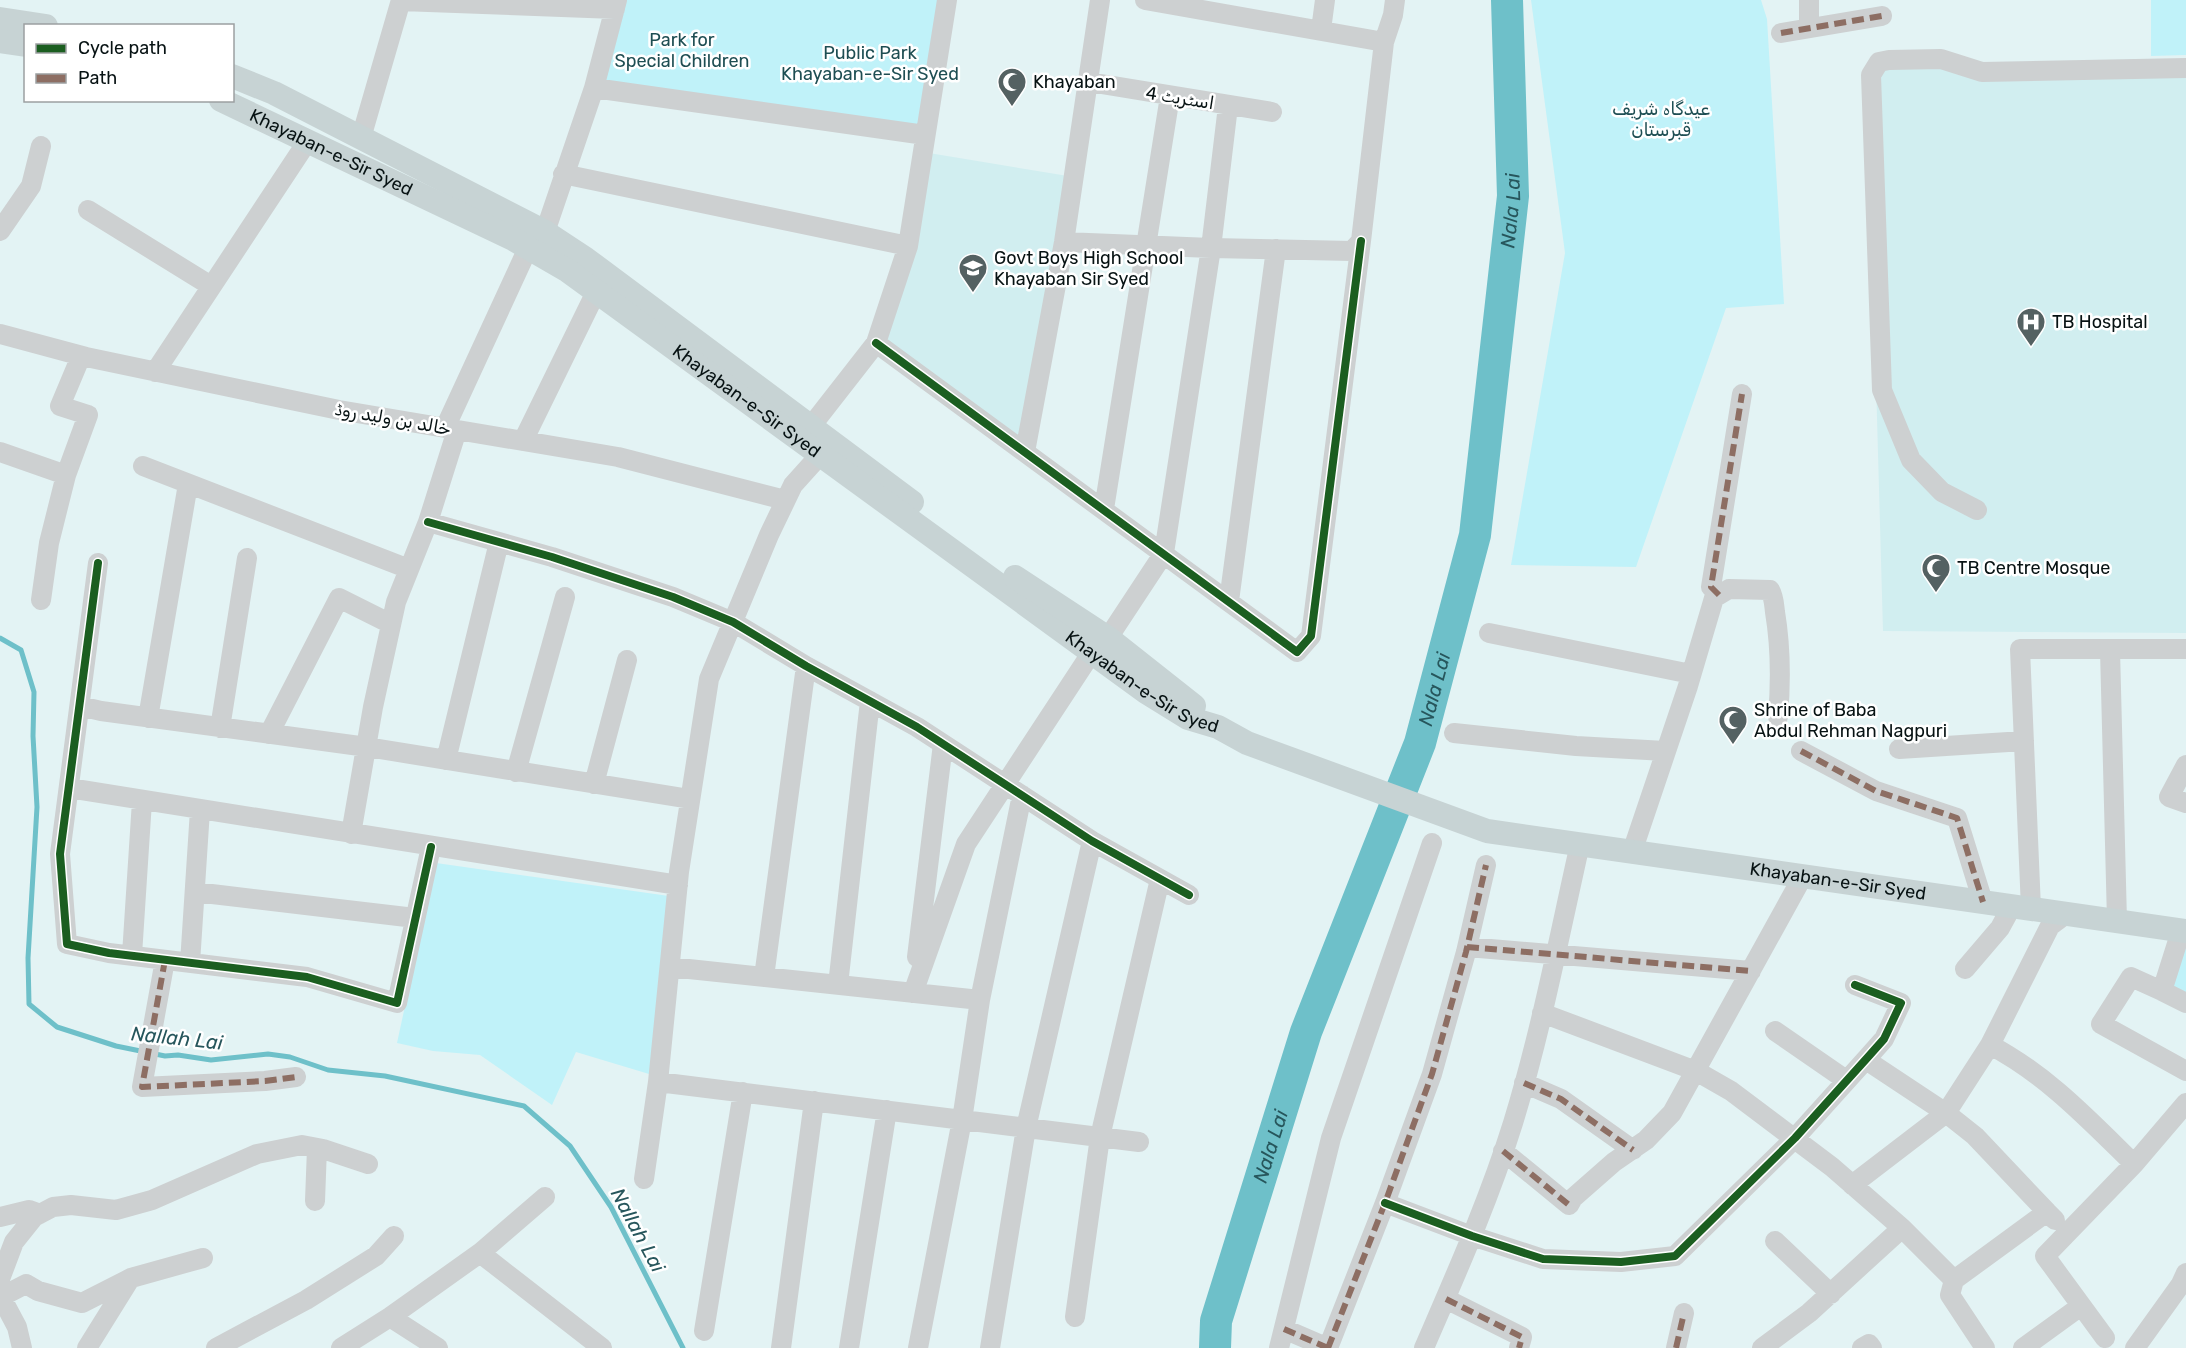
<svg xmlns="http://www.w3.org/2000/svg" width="2186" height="1348" font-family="Rubik,'Noto Naskh Arabic',sans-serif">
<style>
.built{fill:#d1eef0}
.green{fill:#c0f2f9}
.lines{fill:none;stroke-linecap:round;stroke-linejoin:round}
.stream{stroke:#6ec0c9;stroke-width:5}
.river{stroke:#6ec0c9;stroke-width:32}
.minor{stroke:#cdd0d1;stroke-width:20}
.major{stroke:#c7d3d4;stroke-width:24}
.quiet{stroke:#8d6e63;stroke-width:6;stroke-dasharray:12 6;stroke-linecap:butt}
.cycleway-casing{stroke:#fff;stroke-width:11}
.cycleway{stroke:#1b5e20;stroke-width:8}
.labels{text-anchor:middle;stroke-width:5;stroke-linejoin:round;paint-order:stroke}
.park-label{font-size:18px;fill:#1e4e53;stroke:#fff}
.poi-label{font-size:18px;fill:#071213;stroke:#fff;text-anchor:start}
.street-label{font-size:18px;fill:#071213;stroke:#fff}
.water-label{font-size:20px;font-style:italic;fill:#27565c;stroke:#fff}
</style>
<rect width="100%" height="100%" fill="#e3f3f4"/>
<path class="built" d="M1867,62l319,2v569l-303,-2z
M923,152l151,25 -49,275 -149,-109z"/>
<path class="green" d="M617,0h330l-22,135 -331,-47z
M1531,0h230l6,19 17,285 -58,4 -90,259 -125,-2 54,-312z
M2151,0h35v55l-35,1z
M436,863l240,34 -17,180 -83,-25 -24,53 -72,-50 -47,-4 -36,-8z
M2186,931v72l-24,-12z"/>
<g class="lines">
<path class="stream" d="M0,638l21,12 13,42 -1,44 4,71 -9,151 1,46 28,23 59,19 49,10 13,-1 33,5 57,-6 22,3 38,13 57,6 139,30 46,40 41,61 72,141"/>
<path class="river" id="s1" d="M1215,1348l1,-27 90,-289 114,-289 55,-208 38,-339 -6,-196"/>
<path class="minor" d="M1145,0l239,42
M1809,0v27
M401,1l214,8
M1321,30l4,-30
M1781,33l101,-17
M1089,82l183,30
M594,88l331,47
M361,138l40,-138
M563,174l345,72
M88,210l123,76
M0,231l31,-45 10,-40
M545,232l49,-144 23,-88
M1064,242l147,6 141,3 9,-10 23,-199 9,-27 2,-15
M0,334l86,23 253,53 279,47 167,43
M876,343l421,309 14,-16 50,-395
M155,372l152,-230
M812,425l64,-82 32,-97 39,-246
M445,428l83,-180
M523,441l73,-149
M0,452l66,23
M1025,452l39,-210 36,-242
M143,466l266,103
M1104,509l66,-413
M1977,510l-35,-18 -31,-32 -29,-70 -11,-315 8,-13 10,-2 52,-1 41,13 204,-4
M428,522l124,35 121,40 60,25 73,44 111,61 175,114 97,54
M98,563l-38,291 7,90 42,9 198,24 90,26 34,-156
M1719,595l-8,-8 31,-193
M41,600l8,-57 17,-68 22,-60 -28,-9 21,-50
M1229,601l47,-352
M1489,633l202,41
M1108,638l56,-85 47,-305 17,-142
M2110,650l7,271
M80,706l21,5 266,36 323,52
M148,718l40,-234
M220,728l27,-170
M1454,733l122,13 89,5
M269,734l70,-136 52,26
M1899,749l125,-8
M1801,751l75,40 81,27 26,84
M446,760l53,-218
M2186,765l-17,32 17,6
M516,772l49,-175
M594,784l33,-124
M69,788l609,97
M351,834l22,-127 23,-105 32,-80 29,-92
M1632,852l56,-166 26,-88 15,-9 41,1c4,7 4,14 5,22 6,36 6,69 3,105
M195,892l220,26
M2031,909l-11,-260h166
M2181,931l-19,60 24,12
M1467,947l284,24
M132,955l10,-154
M917,957l26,-213
M165,960l-23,127 123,-6 31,-4
M190,963l10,-153
M670,967l310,33
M1965,969l35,-41 12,-22
M764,977l42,-311
M838,985l32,-284
M2162,991l-31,-14 -30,47 85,47
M913,993l53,-149 126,-192
M1542,1013l154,58 35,20 101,76 70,61 52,52 -4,15 35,53
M1775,1031l71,49
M1990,1045c57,30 99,75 144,119
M1866,1060l80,53 29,23 72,76
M658,1082l481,60
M1524,1083l37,16 72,51
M1503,1151l66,54 4,-7 41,-36 32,-22 26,-27 131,-237
M644,1179l14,-97 21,-210 30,-193 60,-144 24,-50 27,-30
M1852,1185l94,-72 44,-68 60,-119 16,-12
M315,1201l2,-53
M1385,1203l87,33 71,23 78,3 54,-6 120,-118 73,-81 16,-18 17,-36 -46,-18
M0,1217l29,-7 11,4
M1775,1241l56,53
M480,1253l122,95
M0,1279l14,-37 20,-25 19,-10 18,-2 45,5 36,-10 105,-46 45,-9 21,4 45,15
M1954,1280l93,-68 8,8
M0,1295l17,32 5,21
M1,1297l25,-13 12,7 44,12 49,-25 72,-20
M1446,1299l76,38 -3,11
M390,1317l48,31
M1075,1317l25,-180 60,-258
M1284,1329l44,19
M704,1331l39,-239
M2105,1338l-60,-82 89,-92 52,-61
M87,1348l43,-69
M216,1348l90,-48 70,-44 18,-20
M341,1348l49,-31 90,-64 65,-56
M781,1348l33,-247
M849,1348l38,-238
M918,1348l44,-228 18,-120 42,-205
M990,1348l36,-220 66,-287
M1279,1348l52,-210 101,-295
M1328,1348l57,-145 47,-129 34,-122 20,-87
M1424,1348c32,-74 65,-148 89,-225 28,-91 46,-186 67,-279
M1676,1348l8,-35
M1762,1348l47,-35 93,-85
M1862,1348l7,-4 3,4
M2023,1348l58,-42
M2135,1348l46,-64 5,-11"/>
<g class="major">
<path d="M0,19l46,7"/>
<path d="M0,41l26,4"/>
<path d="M232,76l42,17 271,139 41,27 326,243"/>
<path id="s2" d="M221,100l292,139 55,32 578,421 42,26 30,9 29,16 240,88 699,100"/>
<path d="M1015,577l93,61 86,68"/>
</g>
<path class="quiet" d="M1781,33l101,-17
M1719,595l-8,-8 31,-193
M1801,751l75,40 81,27 26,84
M1467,947l284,24
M165,960l-23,127 123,-6 31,-4
M1524,1083l37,16 72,51
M1503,1151l66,54
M1446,1299l76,38 -3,11
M1284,1329l44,19
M1328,1348l57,-145 47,-129 34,-122 20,-87
M1676,1348l8,-35"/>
<g class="cycleway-casing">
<path id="cycleway" d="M876,343l421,309 14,-16 50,-395
M428,522l124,35 121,40 60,25 73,44 111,61 175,114 97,54
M98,563l-38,291 7,90 42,9 198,24 90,26 34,-156
M1385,1203l87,33 71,23 78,3 54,-6 120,-118 73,-81 16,-18 17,-36 -46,-18"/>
</g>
<use href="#cycleway" class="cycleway"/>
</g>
<defs>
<g id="mosque-pin" transform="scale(1.5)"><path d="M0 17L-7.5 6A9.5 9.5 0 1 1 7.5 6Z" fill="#546162" stroke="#fff"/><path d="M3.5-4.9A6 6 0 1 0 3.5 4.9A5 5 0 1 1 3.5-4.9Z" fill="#fff"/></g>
<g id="school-pin" transform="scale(1.5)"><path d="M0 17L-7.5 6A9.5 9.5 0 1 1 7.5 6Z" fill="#546162" stroke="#fff"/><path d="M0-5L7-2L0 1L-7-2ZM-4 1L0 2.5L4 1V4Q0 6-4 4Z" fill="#fff"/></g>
<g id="hospital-pin" transform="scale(1.5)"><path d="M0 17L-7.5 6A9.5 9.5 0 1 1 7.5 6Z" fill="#546162" stroke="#fff"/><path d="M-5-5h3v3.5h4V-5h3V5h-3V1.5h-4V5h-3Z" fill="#fff"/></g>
</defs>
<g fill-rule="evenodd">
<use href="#mosque-pin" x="1012" y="82"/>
<use href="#school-pin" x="973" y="268"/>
<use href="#hospital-pin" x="2031" y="322"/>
<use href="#mosque-pin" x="1936" y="568"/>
<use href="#mosque-pin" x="1733" y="720"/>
</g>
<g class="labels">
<g class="park-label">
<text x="682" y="46">Park for<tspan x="682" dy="21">Special Children</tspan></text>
<text x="870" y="59">Public Park<tspan x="870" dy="21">Khayaban-e-Sir Syed</tspan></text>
<text x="1661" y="115">عیدگاہ شریف<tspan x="1661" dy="21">قبرستان</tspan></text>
</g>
<g class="poi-label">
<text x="1033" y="88">Khayaban</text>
<text x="994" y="264">Govt Boys High School<tspan x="994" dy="21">Khayaban Sir Syed</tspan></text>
<text x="2052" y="328">TB Hospital</text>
<text x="1957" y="574">TB Centre Mosque</text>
<text x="1754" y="716">Shrine of Baba<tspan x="1754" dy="21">Abdul Rehman Nagpuri</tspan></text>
</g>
<g class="street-label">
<text transform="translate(1180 98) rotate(9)" y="6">اسٹریٹ 4</text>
<text dy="6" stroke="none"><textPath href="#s2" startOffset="122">Khayaban-e-Sir Syed</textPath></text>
<text dy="6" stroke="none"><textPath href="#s2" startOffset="608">Khayaban-e-Sir Syed</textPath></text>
<text transform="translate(393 419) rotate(10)" y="6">خالد بن ولید روڈ</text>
<text dy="6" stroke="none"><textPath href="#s2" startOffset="1094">Khayaban-e-Sir Syed</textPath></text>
<text dy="6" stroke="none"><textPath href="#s2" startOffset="1826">Khayaban-e-Sir Syed</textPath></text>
</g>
<g class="water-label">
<text dy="7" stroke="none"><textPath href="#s1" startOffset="1182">Nala Lai</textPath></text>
<text dy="7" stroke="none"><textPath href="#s1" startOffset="696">Nala Lai</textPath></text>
<text transform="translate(177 1038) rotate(6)" y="7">Nallah Lai</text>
<text dy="7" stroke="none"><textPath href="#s1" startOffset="210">Nala Lai</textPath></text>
<text transform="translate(638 1230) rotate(62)" y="7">Nallah Lai</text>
</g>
</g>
<rect x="24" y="24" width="210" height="78" fill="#ffffff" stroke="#9ca0a1" stroke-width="1.5"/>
<rect x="36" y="44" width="30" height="9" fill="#1b5e20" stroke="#9ca0a1" stroke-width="1.5"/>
<text x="78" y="54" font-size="18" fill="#071213">Cycle path</text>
<rect x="36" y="74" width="30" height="9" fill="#8d6e63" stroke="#9ca0a1" stroke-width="1.5"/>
<text x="78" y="84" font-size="18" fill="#071213">Path</text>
</svg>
